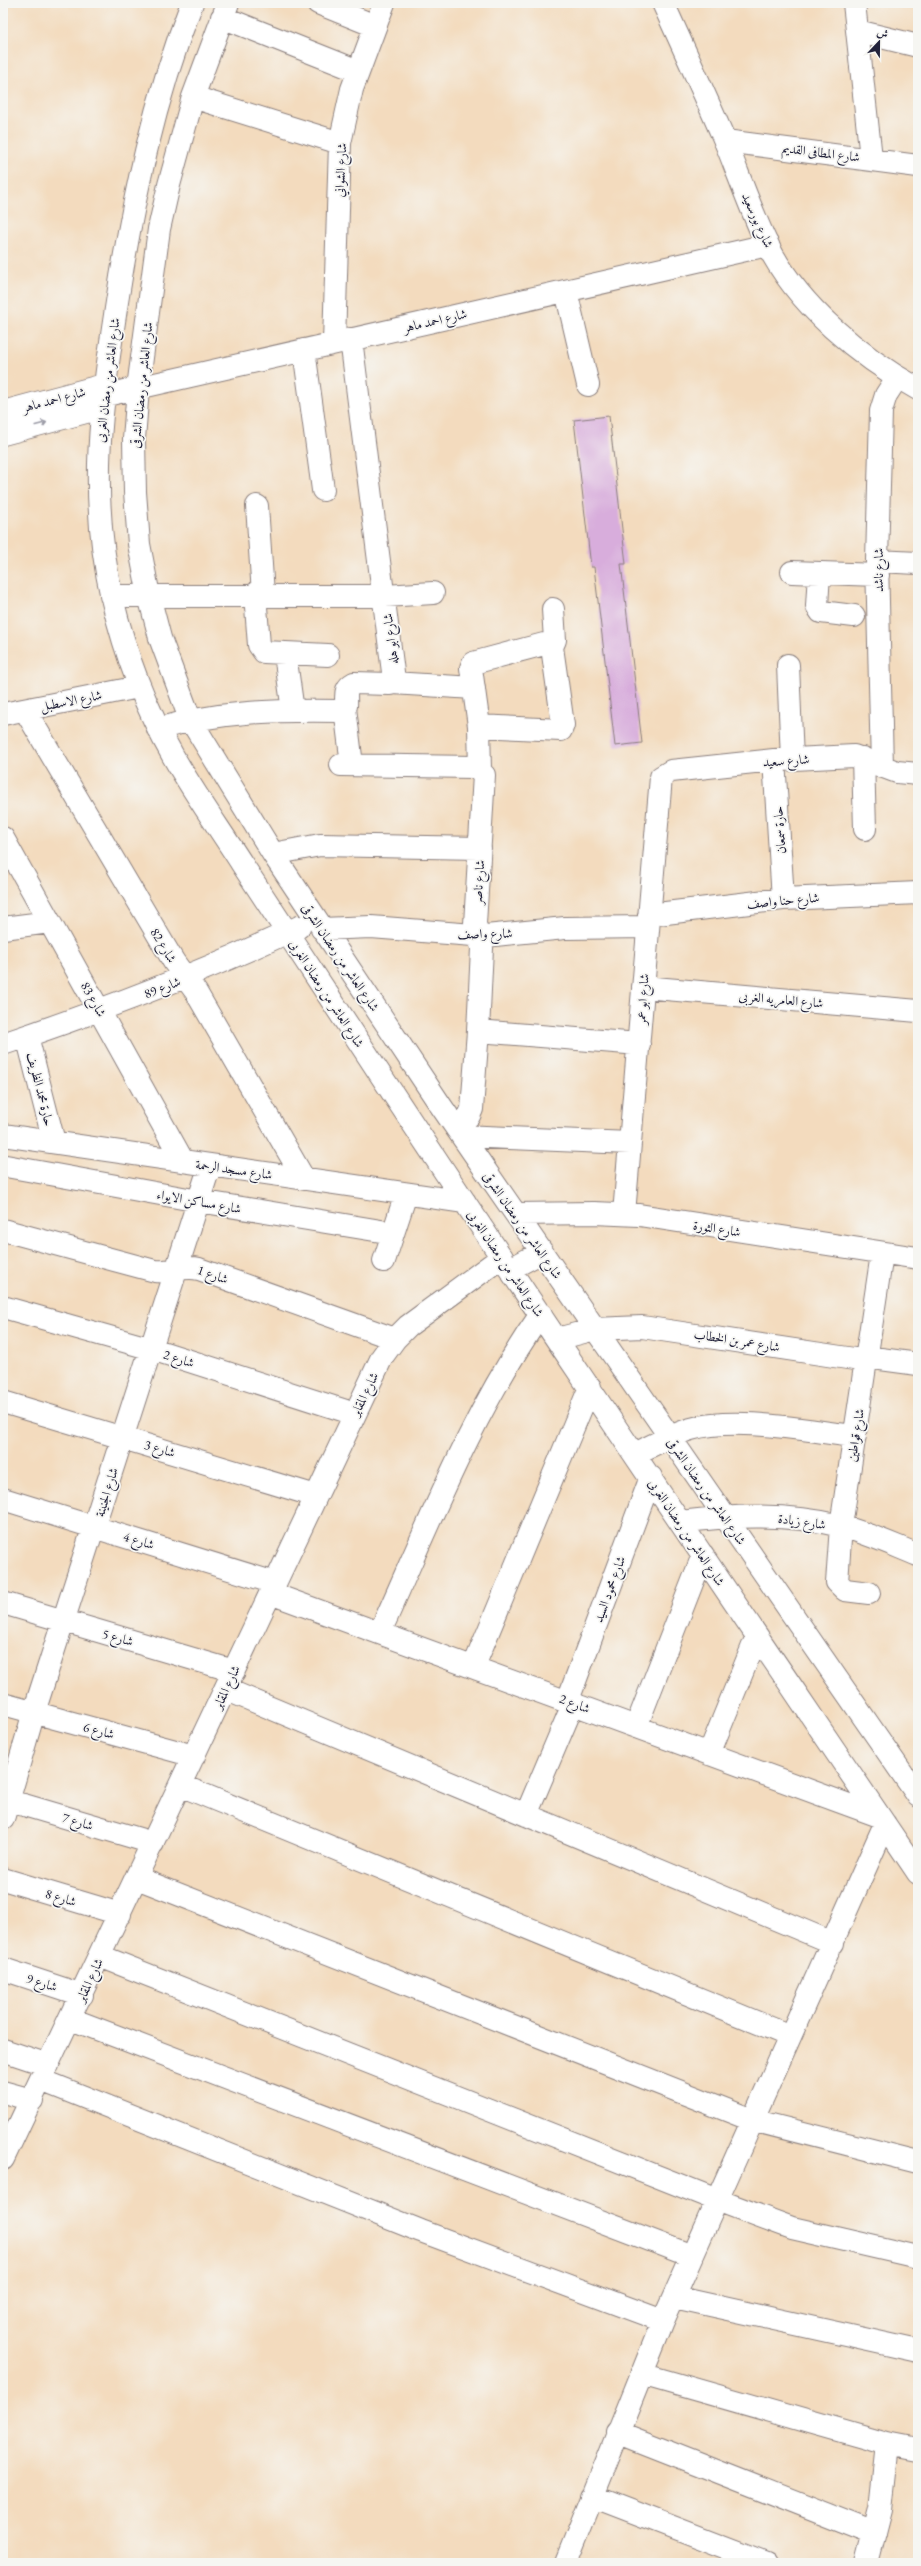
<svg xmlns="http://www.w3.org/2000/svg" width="921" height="2566" font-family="'EB Garamond',Amiri,serif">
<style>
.building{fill:#d8addc}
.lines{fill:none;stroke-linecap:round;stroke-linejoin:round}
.minor-casing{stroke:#8a7e7c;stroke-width:24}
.major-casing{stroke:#8a7e7c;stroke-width:24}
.minor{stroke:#fff;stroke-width:22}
.major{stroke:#fff;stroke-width:22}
.oneway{stroke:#9c9ca7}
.labels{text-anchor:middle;stroke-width:3.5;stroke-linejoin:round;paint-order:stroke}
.street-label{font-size:13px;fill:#22223b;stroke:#f6f6f2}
</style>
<rect width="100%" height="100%" fill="#f6f6f2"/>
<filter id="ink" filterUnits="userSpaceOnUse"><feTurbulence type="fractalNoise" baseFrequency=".025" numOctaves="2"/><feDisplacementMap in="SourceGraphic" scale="8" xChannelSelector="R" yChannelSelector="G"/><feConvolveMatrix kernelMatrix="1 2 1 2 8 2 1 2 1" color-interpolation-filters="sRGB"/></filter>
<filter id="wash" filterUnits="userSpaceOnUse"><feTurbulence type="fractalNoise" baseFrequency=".012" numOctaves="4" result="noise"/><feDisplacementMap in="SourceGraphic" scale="16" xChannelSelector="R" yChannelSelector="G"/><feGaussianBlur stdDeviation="0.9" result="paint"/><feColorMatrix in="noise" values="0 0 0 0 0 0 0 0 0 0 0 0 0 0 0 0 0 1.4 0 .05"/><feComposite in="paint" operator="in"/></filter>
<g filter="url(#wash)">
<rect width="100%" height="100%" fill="#f3dbbe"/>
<g id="blocks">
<path class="building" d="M609,416l17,148h-5l21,179 -27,3 -21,-179h-3l-17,-147z"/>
</g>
</g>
<g filter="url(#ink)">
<use href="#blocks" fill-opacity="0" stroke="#8a7e7c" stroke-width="1"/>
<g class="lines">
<g class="minor-casing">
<path id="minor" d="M192,3c-38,97 -59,196 -75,299 -16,104 -29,191 -5,296 13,55 33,109 61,158 21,37 46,72 69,108 39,59 78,119 117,178 183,279 372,555 559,831
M228,3l-35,94 -24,88 -10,44 -21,159 -4,51 1,53 4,52 10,52 11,42 30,81 83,135 168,252 477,690
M318,3l57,23
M854,3l17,155
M222,17l136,54
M857,31l61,15
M193,97l147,46
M725,141l193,25
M566,291l22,94
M334,343l6,-200 12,-54 32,-86
M304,350l19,140
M102,396l666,-151
M3,412l101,-27
M3,434l98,-26
M257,506l6,88
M877,561l41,2
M792,572l86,3
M819,573l-2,33 4,6 33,4
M255,594l4,51 5,7 64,3
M111,596h274l48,-3
M552,647l3,-7 -2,-31
M285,654l8,57
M788,665l4,95
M392,683l82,5
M345,708l7,57
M25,710l149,252 22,30 108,187
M3,714l136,-27
M479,726l82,4 2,-5 -11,-78 -8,-3 -71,19 -2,5 8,58 1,44
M158,729c60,-18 120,-19 182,-18l6,-5c1,-10 -3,-17 8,-23l36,1 4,-4 -43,-341
M863,758l2,71
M774,760l9,139
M341,765l133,2 10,8 -9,149 7,24 -4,83 -6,78 -3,7 -13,12
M882,767l-5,-206 4,-150 5,-16 11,-17
M3,838l180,323
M273,854l47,-9 160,3
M649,915l134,-16 135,-6
M3,928l47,-6
M322,929l49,-2 115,9 79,-8 82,-1
M643,987l275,24
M478,1031l161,13
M27,1036l27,106
M3,1044c101,-34 200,-72 296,-117
M3,1135l462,67
M462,1136l168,7
M6,1166l193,35 194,32
M516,1214l78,-1 45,2 279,43
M624,1214l37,-437 10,-6 103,-11 80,-4 43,16 21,2
M3,1230l152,41c15,2 28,-6 44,-2l196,70
M384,1261l22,-67
M510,1269l32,-17
M3,1307l149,42 203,65
M557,1339l38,-10 47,-2 212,32 19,-1 45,6
M3,1402l313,94
M635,1454c18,-9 36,-19 56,-25 45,-13 117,2 164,7
M3,1499l272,84
M680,1522c54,-7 108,-9 161,4 26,7 52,19 77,29
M270,1593l609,223
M869,1593l-24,-3 -8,-8 4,-56 41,-272
M3,1603l231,68
M380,1632c49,-108 92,-220 161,-318
M474,1666l116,-279
M225,1689l608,254
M568,1700l83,-223
M3,1704l191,52
M636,1727l67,-172
M709,1754l48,-118
M180,1785l610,251
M3,1801l21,4 129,38
M526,1815l48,-113
M3,1819l31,-107 176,-547
M137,1878l615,242 166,42
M3,1879l117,35
M100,1956l617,244 75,28 126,29
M3,1969l79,26
M71,2019l621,237
M3,2050l45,15
M41,2080l380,151 242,90
M3,2092l29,8
M3,2159l379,-802 13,-18 13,-13 94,-69
M674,2297l244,54
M641,2374l246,70 31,6
M617,2432l257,101
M592,2496l174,67
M566,2563l97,-242 222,-497
M866,2563l14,-54 7,-65"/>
</g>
<g class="major-casing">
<path id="major" d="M663,3c21,46 42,92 62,138 14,34 26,70 42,103 30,61 93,113 151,145"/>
</g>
<use href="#minor" class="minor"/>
<use href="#major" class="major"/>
</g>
<defs><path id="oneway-shaft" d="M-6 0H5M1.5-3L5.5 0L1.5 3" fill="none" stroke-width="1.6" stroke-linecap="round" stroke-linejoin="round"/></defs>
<use class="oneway" href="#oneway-shaft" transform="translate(41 424) rotate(-15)"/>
</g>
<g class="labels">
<g class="street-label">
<text transform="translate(821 152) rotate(7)" y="5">شارع المطافى القديم</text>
<text transform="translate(340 170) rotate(-87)" y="5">شارع الشواني</text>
<text transform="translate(758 220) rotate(66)" y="5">شارع بورسعيد</text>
<text transform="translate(435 320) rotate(-13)" y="5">شارع احمد ماهر</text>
<text transform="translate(107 380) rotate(-83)" y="5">شارع العاشر من رمضان الغربى</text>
<text transform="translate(141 385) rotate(-84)" y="5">شارع العاشر من رمضان الشرقى</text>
<text transform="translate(54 399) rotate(-15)" y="5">شارع احمد ماهر</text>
<text transform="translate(878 570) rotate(-90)" y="5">شارع ناشد</text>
<text transform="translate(390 639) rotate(-97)" y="5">شارع ابو هله</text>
<text transform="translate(71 700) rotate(-11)" y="5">شارع الاسطبل</text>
<text transform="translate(786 760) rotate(-4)" y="5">شارع سعيد</text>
<text transform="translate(779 830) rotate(-94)" y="5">حارة سمعان</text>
<text transform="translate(478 882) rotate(-86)" y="5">شارع ناصر</text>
<text transform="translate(783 900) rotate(-5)" y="5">شارع حنا واصف</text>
<text transform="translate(485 933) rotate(-1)" y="5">شارع واصف</text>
<text transform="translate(164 945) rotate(59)" y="5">شارع 82</text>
<text transform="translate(341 957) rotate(56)" y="5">شارع العاشر من رمضان الشرقى</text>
<text transform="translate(162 987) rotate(-21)" y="5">شارع 89</text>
<text transform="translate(327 993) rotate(57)" y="5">شارع العاشر من رمضان الغربى</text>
<text transform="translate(94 999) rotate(61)" y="5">شارع 83</text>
<text transform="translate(642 999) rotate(-86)" y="5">شارع ابو عمر</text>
<text transform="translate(781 999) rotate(5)" y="5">شارع العامريه الغربى</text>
<text transform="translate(41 1089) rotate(76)" y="5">حارة محمد الظريف</text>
<text transform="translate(234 1169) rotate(8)" y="5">شارع مسجد الرحمة</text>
<text transform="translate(199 1201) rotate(10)" y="5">شارع مساكن الايواء</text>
<text transform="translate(523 1225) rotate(55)" y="5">شارع العاشر من رمضان الشرقى</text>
<text transform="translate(717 1228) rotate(9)" y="5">شارع الثورة</text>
<text transform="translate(506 1263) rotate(56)" y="5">شارع العاشر من رمضان الغربى</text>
<text transform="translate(213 1274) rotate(19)" y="5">شارع 1</text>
<text transform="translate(737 1340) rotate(9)" y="5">شارع عمر بن الخطاب</text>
<text transform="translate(179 1358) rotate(18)" y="5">شارع 2</text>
<text transform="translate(364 1394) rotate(-64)" y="5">شارع المقابر</text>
<text transform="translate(855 1435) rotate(-81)" y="5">شارع قواطين</text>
<text transform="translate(160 1448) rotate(17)" y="5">شارع 3</text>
<text transform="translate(707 1491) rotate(55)" y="5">شارع العاشر من رمضان الشرقى</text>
<text transform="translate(106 1492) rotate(-73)" y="5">شارع الجنينة</text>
<text transform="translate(802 1521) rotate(8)" y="5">شارع زيادة</text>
<text transform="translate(687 1532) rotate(56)" y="5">شارع العاشر من رمضان الغربى</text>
<text transform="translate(139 1540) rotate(17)" y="5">شارع 4</text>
<text transform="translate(609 1589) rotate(-70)" y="5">شارع محمود السيد</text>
<text transform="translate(118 1637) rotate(16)" y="5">شارع 5</text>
<text transform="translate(226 1687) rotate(-65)" y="5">شارع المقابر</text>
<text transform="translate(575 1703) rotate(21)" y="5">شارع 2</text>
<text transform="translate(99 1730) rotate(15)" y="5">شارع 6</text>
<text transform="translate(78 1821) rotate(17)" y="5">شارع 7</text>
<text transform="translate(61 1897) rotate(17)" y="5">شارع 8</text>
<text transform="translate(89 1980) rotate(-65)" y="5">شارع المقابر</text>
<text transform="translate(42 1982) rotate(18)" y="5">شارع 9</text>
</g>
</g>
<rect width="921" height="2566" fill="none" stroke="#f6f6f2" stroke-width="16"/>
<g transform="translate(879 42) rotate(22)" stroke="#f6f6f2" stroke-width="3" paint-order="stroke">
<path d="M0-3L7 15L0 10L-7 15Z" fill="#22223b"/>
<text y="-6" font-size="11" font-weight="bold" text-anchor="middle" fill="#22223b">ش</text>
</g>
</svg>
